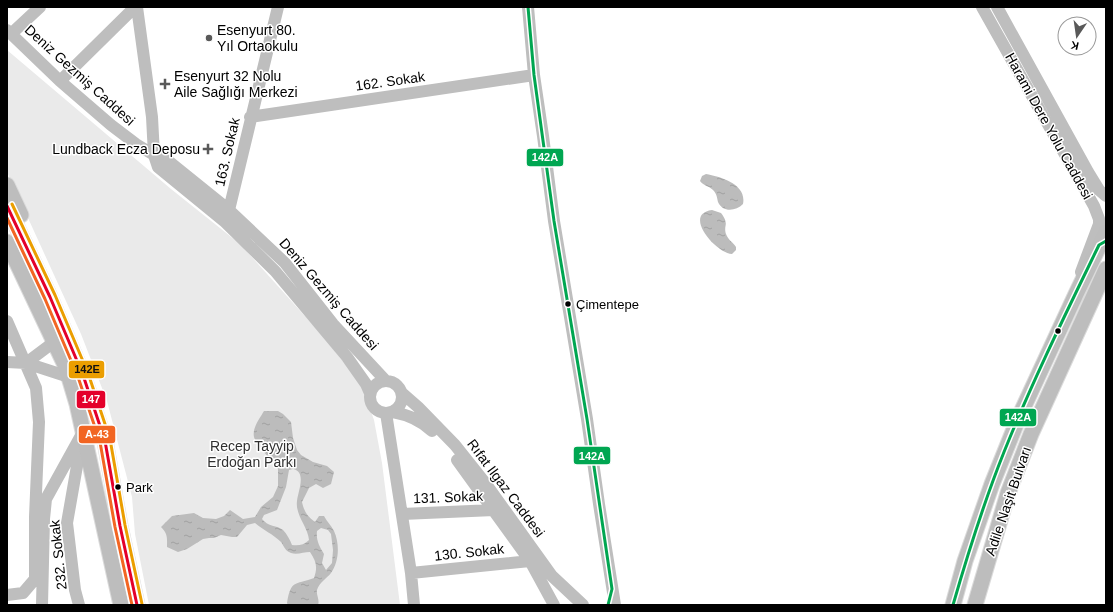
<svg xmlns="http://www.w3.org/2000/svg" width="1113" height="612" font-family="Helvetica,sans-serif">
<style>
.park{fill:#eaeaea}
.water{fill:url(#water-ripples);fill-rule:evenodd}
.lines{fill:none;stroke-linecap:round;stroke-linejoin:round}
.major-casing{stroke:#dbdbdb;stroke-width:17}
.minor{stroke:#bebebe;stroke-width:12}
.major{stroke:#bdbdbd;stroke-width:15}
.bus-1-casing{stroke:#fff;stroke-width:6}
.bus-2-casing{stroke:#fff;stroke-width:6}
.bus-3-casing{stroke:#fff;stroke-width:6}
.bus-4-casing{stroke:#fff;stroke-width:6}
.bus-1{stroke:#00a651;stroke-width:3}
.bus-2{stroke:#e4002b;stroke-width:3}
.bus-3{stroke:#f26522;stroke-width:3}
.bus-4{stroke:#eb9e00;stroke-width:3}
.poi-dot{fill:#595959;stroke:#fff;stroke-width:1.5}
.bus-dot{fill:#000;stroke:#fff;stroke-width:1.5}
.labels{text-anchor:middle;stroke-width:3;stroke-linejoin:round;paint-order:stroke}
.bus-label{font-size:13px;fill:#000;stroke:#fff;text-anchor:start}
.poi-label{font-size:14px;fill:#000;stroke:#fff;text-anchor:start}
.street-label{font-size:14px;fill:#000;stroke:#fff}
.park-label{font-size:14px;fill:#303030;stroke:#fff}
.line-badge{stroke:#fff;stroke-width:1.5}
.badge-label{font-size:11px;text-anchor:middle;font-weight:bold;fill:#fff}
.pale-badge-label{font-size:11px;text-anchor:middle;font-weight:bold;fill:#111}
</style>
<defs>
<pattern id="water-ripples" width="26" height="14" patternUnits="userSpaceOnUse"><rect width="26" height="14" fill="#bcbcbc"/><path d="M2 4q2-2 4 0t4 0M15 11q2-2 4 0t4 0" fill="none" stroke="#a0a0a0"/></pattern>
</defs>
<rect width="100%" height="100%" fill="#fff"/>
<path class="park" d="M7,50l164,139 69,55 81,90 40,50 13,36 8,43 18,142h-251l-14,-71 -3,-37 -25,-96 -26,-67 -74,-162z"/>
<path class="water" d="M706,174c15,3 41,10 37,30 -7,7 -20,9 -25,-2 -1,-4 -1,-8 -5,-12 -4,-4 -9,-4 -13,-9l2,-5z
M712,210l9,3c9,12 2,12 5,21 2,6 7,8 10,13v3l-4,4c-16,-1 -50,-40 -20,-44z
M264,411h14l5,3 8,8 2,16 4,12 4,5 12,7 14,4 7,6 -3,12 -8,4 -7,-4 -7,4 -7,14c2,9 5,14 13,20l4,-6h5c3,6 7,9 10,15 6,13 5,31 -3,42 -4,5 -12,10 -14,17 -1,5 3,10 1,15h-30l-1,-2c4,-23 7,-18 27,-25 4,-11 2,-17 -4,-26 -6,0 -13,3 -19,1 -6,-2 -7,-7 -10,-11 -8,-8 -18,-12 -26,-19l-8,2 -10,12h-5l-11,-2 -7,3h-5l-6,1 -16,10 -9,3 -11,-5c0,-9 1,-13 -6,-20l11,-11 22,-3 9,5 13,1 8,-3 6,-6 13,9 12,-2 6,-10 12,-10 5,-11v-17c-4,-5 -23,-27 -24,-32 -2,-9 6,-19 10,-26zM293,469c14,3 5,22 4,32 -2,14 11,26 12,39 -5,5 -11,6 -17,5 -2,-5 -5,-11 -9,-15 -6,-5 -15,-3 -21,-11l2,-4 13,-5 9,-23 3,-17zM321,528l7,2 3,4 2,16 -1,13 -6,7 -4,-7 2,-9c-5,-8 -8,-14 -7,-23z"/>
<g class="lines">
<g class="major-casing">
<path id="major" d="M7,185l14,30
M7,206l43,91 33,78 22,66 15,85 17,79
M7,242l59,125 11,37 44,201
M953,605l12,-44 27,-77 27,-67 57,-123 30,-62
M975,605l33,-112 23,-59 75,-165"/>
</g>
<path class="minor" d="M137,7l15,110 2,38 4,12 66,54 51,50 72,86 19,27 4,9
M528,7l6,68 9,61 11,85 33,198 12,85 16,101
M982,7l112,199 5,13v5l-18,48
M997,7l91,165 11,18 7,6
M7,30l53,51 51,44 25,19 18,11 13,5 62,50 56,53 48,61 53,57
M11,34l29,-27
M60,81l75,-74
M250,117l284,-42
M229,210l49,-203
M7,321l29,67 3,34 -4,95v62l-12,14 -16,2
M7,362l19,1 43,14
M26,363l28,-21
M370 397a16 16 0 1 1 32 0a16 16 0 1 1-32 0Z
M402,393l16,14 37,38 31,39 66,92 31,29
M393,412c16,3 28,8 39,19
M386,413l25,160 3,32
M457,460l73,101 24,44
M402,514l92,-4
M411,573l119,-12
M42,605l2,-86 2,-20 37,-67
M79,605l-4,-15 -8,-67 14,-80"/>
<use href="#major" class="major"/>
<g class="bus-1-casing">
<path id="bus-1" d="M528,7l6,68 20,146 33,198 25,170 -4,16
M953,605c15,-52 31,-103 51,-153 28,-70 62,-139 95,-207l7,-4"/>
</g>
<g class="bus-2-casing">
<path id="bus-2" d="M7,206l43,91 33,78 22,66 15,85 17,79"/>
</g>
<g class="bus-3-casing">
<path id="bus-3" d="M7,218l38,81 33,78 22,65 15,85 17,78"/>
</g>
<g class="bus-4-casing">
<path id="bus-4" d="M12,204l43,91 33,78 22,66 15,86 17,79"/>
</g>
<use href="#bus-1" class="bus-1"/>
<use href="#bus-2" class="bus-2"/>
<use href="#bus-3" class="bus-3"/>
<use href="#bus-4" class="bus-4"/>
</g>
<g class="poi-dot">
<circle cx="209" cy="38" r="4"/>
<path d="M163 78h4v4h4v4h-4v4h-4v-4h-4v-4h4z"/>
<path d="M206 143h4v4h4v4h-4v4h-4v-4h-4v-4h4z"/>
</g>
<g class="bus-dot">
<circle cx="568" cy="304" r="3.5"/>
<circle cx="1058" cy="331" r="3.5"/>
<circle cx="118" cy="487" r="3.5"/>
</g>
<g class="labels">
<g class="bus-label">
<text x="576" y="309">Çimentepe</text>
<text x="126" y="492">Park</text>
</g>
<g class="poi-label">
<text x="217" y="35">Esenyurt 80.<tspan x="217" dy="16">Yıl Ortaokulu</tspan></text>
<text x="174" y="81">Esenyurt 32 Nolu<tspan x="174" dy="16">Aile Sağlığı Merkezi</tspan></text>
<text x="200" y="154" text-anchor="end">Lundback Ecza Deposu</text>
</g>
<g class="street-label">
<text transform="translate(80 75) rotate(42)" y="5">Deniz Gezmiş Caddesi</text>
<text transform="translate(390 81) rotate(-8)" y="5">162. Sokak</text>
<text transform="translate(1049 126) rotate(61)" y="5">Harami Dere Yolu Caddesi</text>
<text transform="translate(227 152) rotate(-77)" y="5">163. Sokak</text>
<text transform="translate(329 294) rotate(49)" y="5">Deniz Gezmiş Caddesi</text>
<text transform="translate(506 488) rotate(53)" y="5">Rıfat Ilgaz Caddesi</text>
<text transform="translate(448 497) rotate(-2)" y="5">131. Sokak</text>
<text transform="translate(1008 501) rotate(-71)" y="5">Adile Naşit Bulvarı</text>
<text transform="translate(469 552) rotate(-6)" y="5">130. Sokak</text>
<text transform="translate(58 555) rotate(-96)" y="5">232. Sokak</text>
</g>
<g class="park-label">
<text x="252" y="451">Recep Tayyip<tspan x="252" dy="16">Erdoğan Parkı</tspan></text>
</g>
</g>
<g class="line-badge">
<rect x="526" y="148" width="38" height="19" rx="4" fill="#00a651"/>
<rect x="68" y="360" width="37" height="19" rx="4" fill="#eb9e00"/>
<rect x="76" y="390" width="30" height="19" rx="4" fill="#e4002b"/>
<rect x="999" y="408" width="38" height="19" rx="4" fill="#00a651"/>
<rect x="78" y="425" width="38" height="19" rx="4" fill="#f26522"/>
<rect x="573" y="446" width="38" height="19" rx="4" fill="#00a651"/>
</g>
<g class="badge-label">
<text x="545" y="161">142A</text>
<text x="91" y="403">147</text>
<text x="1018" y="421">142A</text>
<text x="97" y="438">A-43</text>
<text x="592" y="460">142A</text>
</g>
<g class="pale-badge-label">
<text x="87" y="373">142E</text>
</g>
<rect width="1113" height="612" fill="none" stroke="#000000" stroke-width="16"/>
<g transform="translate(1077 36) rotate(193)"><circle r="19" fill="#ffffff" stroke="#999999"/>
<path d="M0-3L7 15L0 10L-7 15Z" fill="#595959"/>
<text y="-6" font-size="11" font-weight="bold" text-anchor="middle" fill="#000000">K</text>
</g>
</svg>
